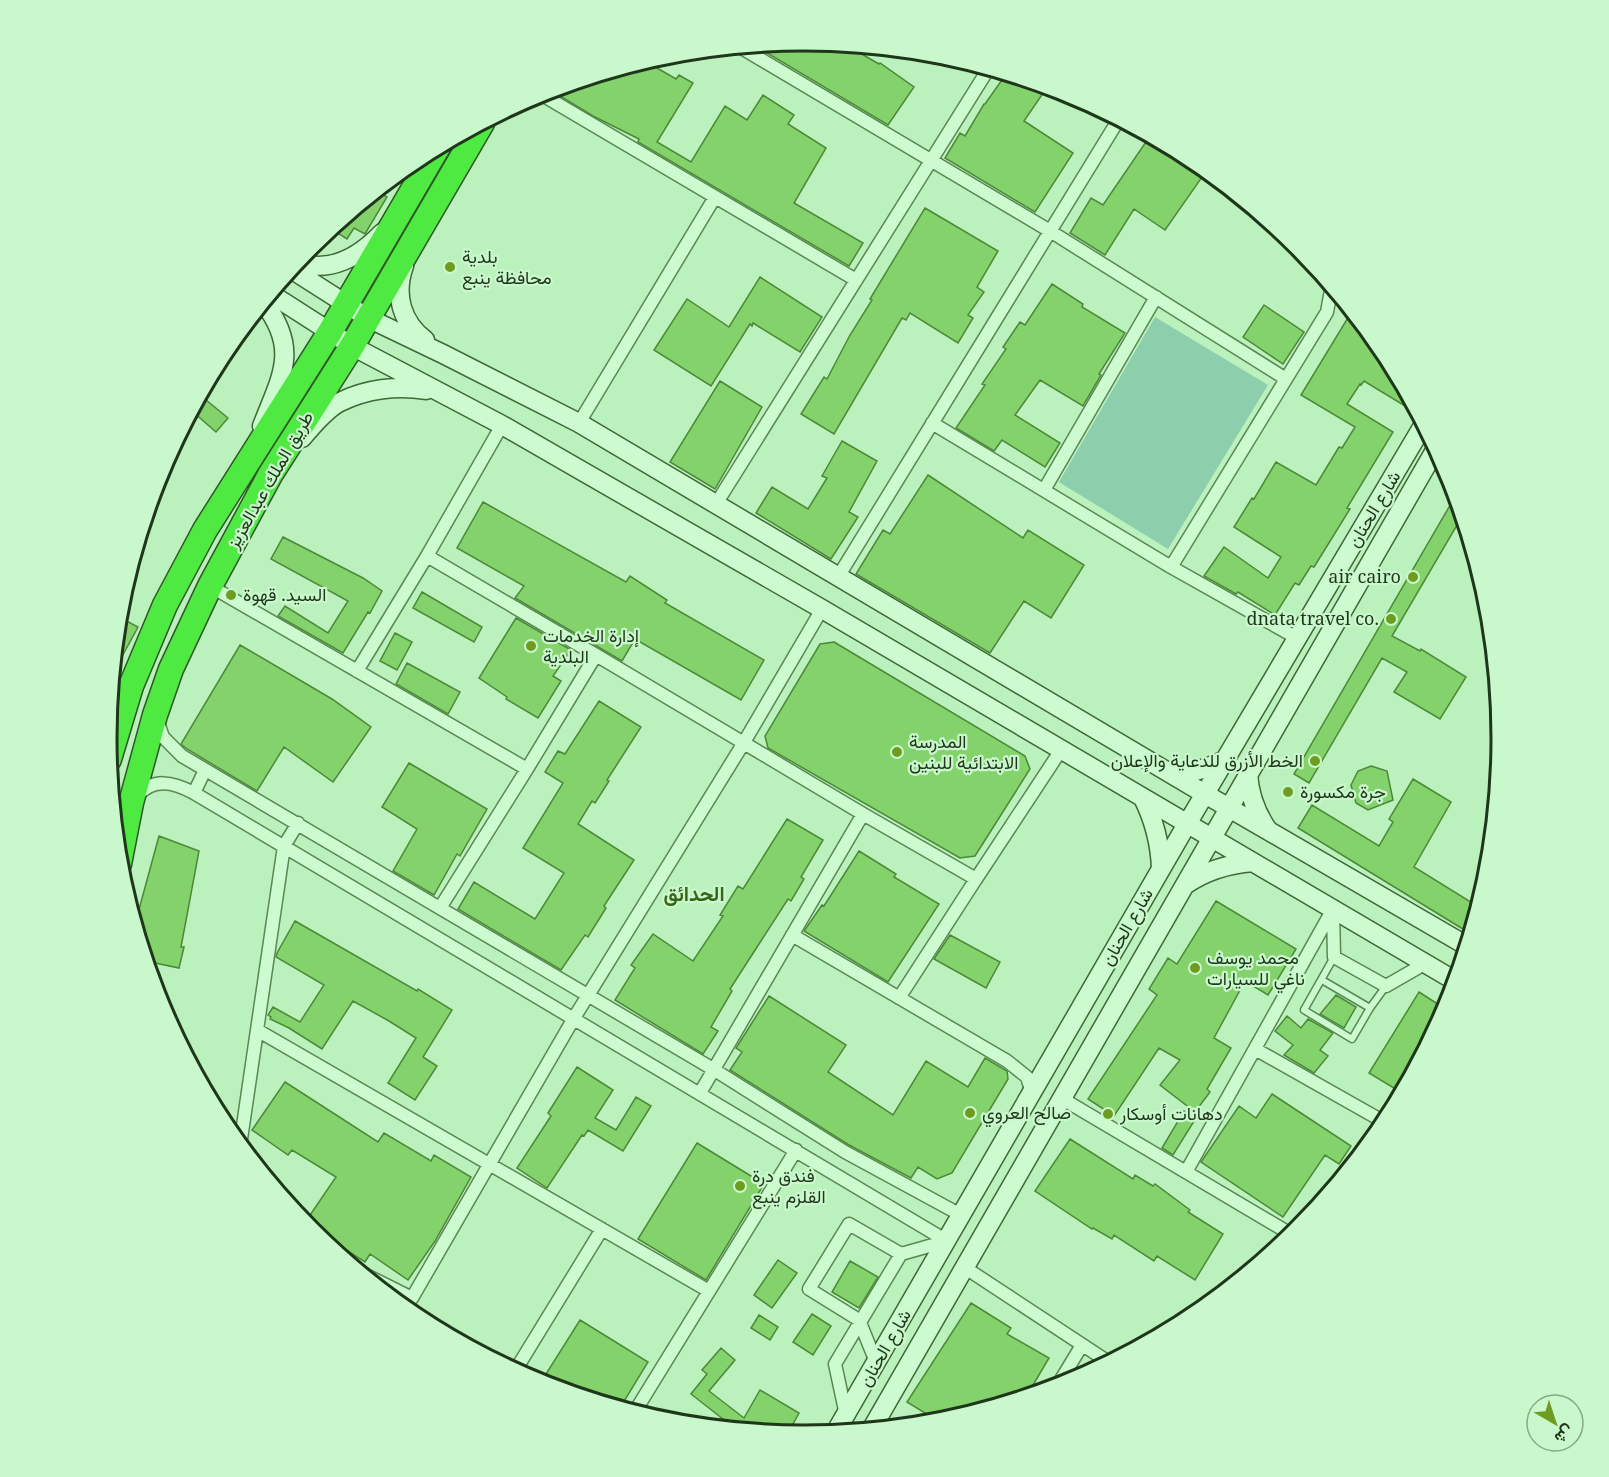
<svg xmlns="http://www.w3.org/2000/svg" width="1609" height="1477" font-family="'Noto Serif',Vazirmatn,serif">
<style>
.green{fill:#8dcfad}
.building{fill:#83d26c;stroke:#4b8937;stroke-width:1.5}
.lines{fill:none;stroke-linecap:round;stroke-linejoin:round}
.lane-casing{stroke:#598853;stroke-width:9}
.street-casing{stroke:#598853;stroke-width:15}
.secondary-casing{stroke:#3e6937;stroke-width:21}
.highway-casing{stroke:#305528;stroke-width:27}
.lane{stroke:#cdfbd0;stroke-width:6}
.street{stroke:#cdfbd0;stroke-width:12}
.secondary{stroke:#cdfbd0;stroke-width:18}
.highway{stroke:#4ee941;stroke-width:24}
.poi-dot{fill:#6f9b1f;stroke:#caf8cd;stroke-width:2}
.labels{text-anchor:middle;stroke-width:4.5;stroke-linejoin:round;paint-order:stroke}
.poi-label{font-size:18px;fill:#1e3619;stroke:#caf8cd;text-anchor:start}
.street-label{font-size:18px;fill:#1e3619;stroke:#caf8cd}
.neighbourhood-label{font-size:20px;font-weight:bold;fill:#386516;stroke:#caf8cd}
.rim{fill:none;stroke:#1e3619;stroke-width:3}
</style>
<rect width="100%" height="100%" fill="#baf1bd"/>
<path class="green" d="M1155,317l113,68 -100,164 -109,-67z"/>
<path class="building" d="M804,40l42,5 33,19 1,-1 34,24 -26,38 -134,-80z
M645,61l31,18 3,-4 14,8 -36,59 34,20 34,-56 22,14 16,-25 31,20 -6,9 38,24 -32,55 69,40 -14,23 -211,-124 1,-3 -46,-23 -43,-26z
M1006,74l42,12 -24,35 49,32 -38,59 -90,-54 15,-25 5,3 19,-32h1z
M1150,136l43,22 14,12 -42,60 -31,-21 -29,46 -35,-22 21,-35 12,7z
M377,191l10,6 -22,37 -11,-6 -7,11 -16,-10z
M925,208l73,43 -21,36 7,5 -16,23 5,3 -15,25 -48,-30 -4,7 -4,-2 -68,116 -33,-20 23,-37 3,2 23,-44 22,-35 -2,-1z
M760,277l62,40 -22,35 -47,-29 -1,3 -2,-2 -39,62 -57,-36 33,-51 42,28z
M1052,284l31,20 -1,3 43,26 -26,41 2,1 -18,31 -43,-26 -25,35 45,28 -15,24 -43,-27 -8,11 -38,-23 29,-43 -3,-1 24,-35 -3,-2 17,-25 5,3z
M1264,305l40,27 -21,32 -40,-27z
M1352,311l33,40 25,47 -5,8 -41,-25 -3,4 -1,-1 -13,20 46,28 -46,76 3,1 -36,58 -3,-1 -12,19 -4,-2 -20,32 -37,-23 -2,2 -32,-18 20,-29 44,31 13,-21 -47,-30 18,-29 2,1 22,-37 40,23 23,-38 3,1 13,-21 -54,-32z
M720,381l42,26 -47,82 -45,-27z
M200,395l28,23 -12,14 -24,-21z
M842,441l35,20 -28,51 9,5 -27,42 -75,-46 16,-26 36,22 19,-31 -5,-2z
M928,475l95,63 5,-8 56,35 -33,53 -27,-17 -34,52 -134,-79 27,-44 7,4z
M1456,495l7,20 -71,121 28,15 1,-2 45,28 -26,42 -46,-27 13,-20 -25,-14 -73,125 -15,-9z
M483,502l143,80 4,-6 37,24 -2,3 99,57 -23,40 -106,-61 -13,22 -107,-63 9,-12 -67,-38z
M283,537l80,41 19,13 -12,22 -2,-1 -25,41 -65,-37 7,-10 43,27 20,-32 -77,-42z
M422,592l60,35 -8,15 -61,-34z
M119,617l19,10 -25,46z
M516,618l55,32 -18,26 8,5 -23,37 -32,-19 1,-2 -28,-19z
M395,633l17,9 -15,28 -17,-9z
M834,642l191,114 5,13 -55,87 -15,2 -192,-110 -3,-12 55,-92z
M240,645l92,54 39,28 -38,55 -49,-35 -27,44 -70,-42 -6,-5z
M407,663l53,29 -12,22 -52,-30z
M599,701l42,26 -34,53 2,1 -14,22 -3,-2 -14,23 56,36 -30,46 2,2 -18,29 -3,-2 -24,35 -103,-61 16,-27 61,37 29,-46 -41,-25 40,-65 -18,-11 13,-21 7,3z
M409,763l78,46 -27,47 -3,-2 -23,41 -41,-24 24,-42 -35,-22z
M1371,766l16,5 6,29 -25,10 -12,-7 -5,-18 7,-14z
M1413,779l38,23 -37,65 65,40 -8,27 -173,-106 14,-23 67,41 14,-24 -4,-3z
M787,819l36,21 -22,37 3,2 -13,22 -3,-2 -58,90 2,2 -21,36 7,4 -15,23 -88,-54 20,-32 -4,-3 22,-31 40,27 30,-45 -3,-1 18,-29 5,3z
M159,836l40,15 -18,96h3l-5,21 -33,-7 -11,-37z
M859,851l37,23 -2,3 45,27 -51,78 -84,-51 18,-26 2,1z
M1216,901l80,48 -28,46 -23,-14 -31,57 17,10 -24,41 3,3 -15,20 -35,-27 20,-25 -21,-12 -45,68 -26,-17 69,-104 -8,-6 19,-31 9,6z
M295,921l122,70 1,-2 34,21 -29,47 14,9 -22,34 -27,-17 28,-45 -27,-17 -36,-20 -31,48 -33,-21 -19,-9 1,-2 -3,-2 5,-8 27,15 24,-37 -48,-28 1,-4z
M950,935l50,27 -14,26 -52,-29z
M1419,992l28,18 -45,83 -33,-20z
M1336,995l20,12 -12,21 -24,-14z
M769,996l77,49 -18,27 65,43 33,-54 42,26 17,-29 22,13 1,8 -56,94 -15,6 -19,-12 -7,11 -62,-33 -119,-75 12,-18 -6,-4z
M1287,1016l14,12 7,-9 25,14 -13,17 8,6 -14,17 -30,-18 9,-10 -18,-14z
M577,1067l36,23 -18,28 21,12 20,-33 15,9 -28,45 -35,-21 -4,6 -2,-1 -35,53 -30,-20 34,-52 -3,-3z
M285,1082l93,60 6,-9 47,28 3,-6 37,22 -36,64 -27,39 -38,-26 -5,8 -36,-23 -3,5 -22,-20 32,-47 -44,-27 -4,5 -36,-25z
M1272,1094l79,52 -12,18 -14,-9 -42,62 -82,-55 38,-56 17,12z
M1184,1111l12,7 -23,37 -11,-7z
M1070,1139l63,40 2,-4 18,11 2,-2 35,26 -2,2 35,22 -28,46 -38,-24 -3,5 -40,-26 -2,4 -19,-11 -1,1 -57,-38z
M697,1143l67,41 -58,96 -68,-41z
M778,1260l19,13 -25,35 -18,-13z
M850,1261l28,16 -19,31 -27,-16z
M971,1303l40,25 -4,6 42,24 -23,39 -85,26 -34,-21z
M812,1314l19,12 -18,29 -20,-13z
M759,1315l19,12 -8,13 -19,-12z
M580,1320l68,42 -28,46 -36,-10 -38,-24z
M721,1348l14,12 -26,31 35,27 16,-28 39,23 -12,22 -50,-5 -46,-36 16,-20 -5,-4z"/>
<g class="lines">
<g class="lane-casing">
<path id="lane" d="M1334,957l-30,53 48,29 18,-31 16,-22
M1322,980l48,28"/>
</g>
<g class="street-casing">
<path id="street" d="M740,47l310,184 236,148
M539,93l317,187
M579,423l136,-226
M932,423l239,144 126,71
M1044,490l112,-193
M716,504l273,-436
M427,556l169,99 -69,114
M1171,567l156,-255 4,-22 -2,-7
M838,577l281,-458
M210,586l317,183 -87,139
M596,655l267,159
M357,671l70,-115 75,-131
M157,720l6,17 19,19 531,313 132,83 116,63
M194,793l11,-23
M136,797c17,-20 37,-15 58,-4l753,448
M792,935l215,126 20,16 5,16
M899,998l77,-119
M257,1030l452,261
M1255,1049l131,74
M700,1093l163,-279 113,65 85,-129
M1061,1098l233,138
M240,1146l44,-300 14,-23
M1366,1150l16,-29
M1186,1172l147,-263 1,48 52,29 40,-23
M964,1267l146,96
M360,1272l52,26 162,-280 169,-274 79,-135
M876,1362l-17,-42 -50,-31 40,-65 52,30
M515,1371l87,-142
M1056,1388l26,-43
M634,1413l162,-263
M846,1415l-11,-51 66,-110 46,-13"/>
</g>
<g class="secondary-casing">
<path id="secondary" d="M297,262c33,12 63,-6 85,-29
M404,266c-10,28 -3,56 21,74
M291,269l77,49 75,36 136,69 626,371 262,152
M271,294l81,52 150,79 320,184 635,373
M262,426c19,-49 38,-76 2,-123
M302,438c10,-12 24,-29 38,-36 26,-13 57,-17 86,-12
M1248,773c1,20 8,40 20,57
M1172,774c18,0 36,-6 53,-14
M1143,798c11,22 17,46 18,70
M1185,885c20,-14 43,-21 68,-23
M871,1430l566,-983
M835,1433l352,-609 237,-400"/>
</g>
<g class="highway-casing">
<path id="highway" d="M109,759l22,-73 34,-81 40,-75 125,-198 108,-185
M119,864l12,-61 24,-88 16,-46 39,-83 60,-111 82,-129 130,-223"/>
</g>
<use href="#lane" class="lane"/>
<use href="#street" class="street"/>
<use href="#secondary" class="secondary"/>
<use href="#highway" class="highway"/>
</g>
<g class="poi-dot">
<circle cx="450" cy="267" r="6"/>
<circle cx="1413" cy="577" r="6"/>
<circle cx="231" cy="595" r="6"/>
<circle cx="1391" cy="619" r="6"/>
<circle cx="531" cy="646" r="6"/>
<circle cx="897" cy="752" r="6"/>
<circle cx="1315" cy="761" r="6"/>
<circle cx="1288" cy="792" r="6"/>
<circle cx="1195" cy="968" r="6"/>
<circle cx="970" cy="1113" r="6"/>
<circle cx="1108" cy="1114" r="6"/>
<circle cx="740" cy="1186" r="6"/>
</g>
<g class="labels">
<g class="poi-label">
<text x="462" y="263">بلدية<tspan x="462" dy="21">محافظة ينبع</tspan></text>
<text x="1401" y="583" text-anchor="end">air cairo</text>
<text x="243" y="601">السيد. قهوة</text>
<text x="1379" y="625" text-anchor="end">dnata travel co.</text>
<text x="543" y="642">إدارة الخدمات<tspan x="543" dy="21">البلدية</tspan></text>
<text x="909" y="748">المدرسة<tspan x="909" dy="21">الابتدائية للبنين</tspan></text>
<text x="1303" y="767" text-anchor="end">الخط الأزرق للدعاية والإعلان</text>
<text x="1300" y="798">جرة مكسورة</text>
<text x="1207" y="964">محمد يوسف<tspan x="1207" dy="21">ناغي للسيارات</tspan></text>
<text x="982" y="1119">صالح العروي</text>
<text x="1120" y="1120">دهانات أوسكار</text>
<text x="752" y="1182">فندق درة<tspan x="752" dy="21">القلزم ينبع</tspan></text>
</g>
<g class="street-label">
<text transform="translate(270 480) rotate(-60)" y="6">طريق الملك عبدالعزيز</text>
<text transform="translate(1374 509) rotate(-59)" y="6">شارع الحنان</text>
<text transform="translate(1127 927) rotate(-60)" y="6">شارع الحنان</text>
<text transform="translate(885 1348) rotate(-60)" y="6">شارع الحنان</text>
</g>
<g class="neighbourhood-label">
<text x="694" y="901">الحدائق</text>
</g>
</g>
<path d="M0 0H1609V1477H0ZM117 738a687 687 0 1 1 1374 0a687 687 0 1 1-1374 0Z" fill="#caf8cd" fill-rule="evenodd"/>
<path class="rim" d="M117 738a687 687 0 1 1 1374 0a687 687 0 1 1-1374 0Z"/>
<g transform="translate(1555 1423) rotate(141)"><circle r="28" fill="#caf8cd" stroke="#85aa85" stroke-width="1.5"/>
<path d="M0-4.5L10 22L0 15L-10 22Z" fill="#6f9b1f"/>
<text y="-9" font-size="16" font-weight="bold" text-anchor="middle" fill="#1e3619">ش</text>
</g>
</svg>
